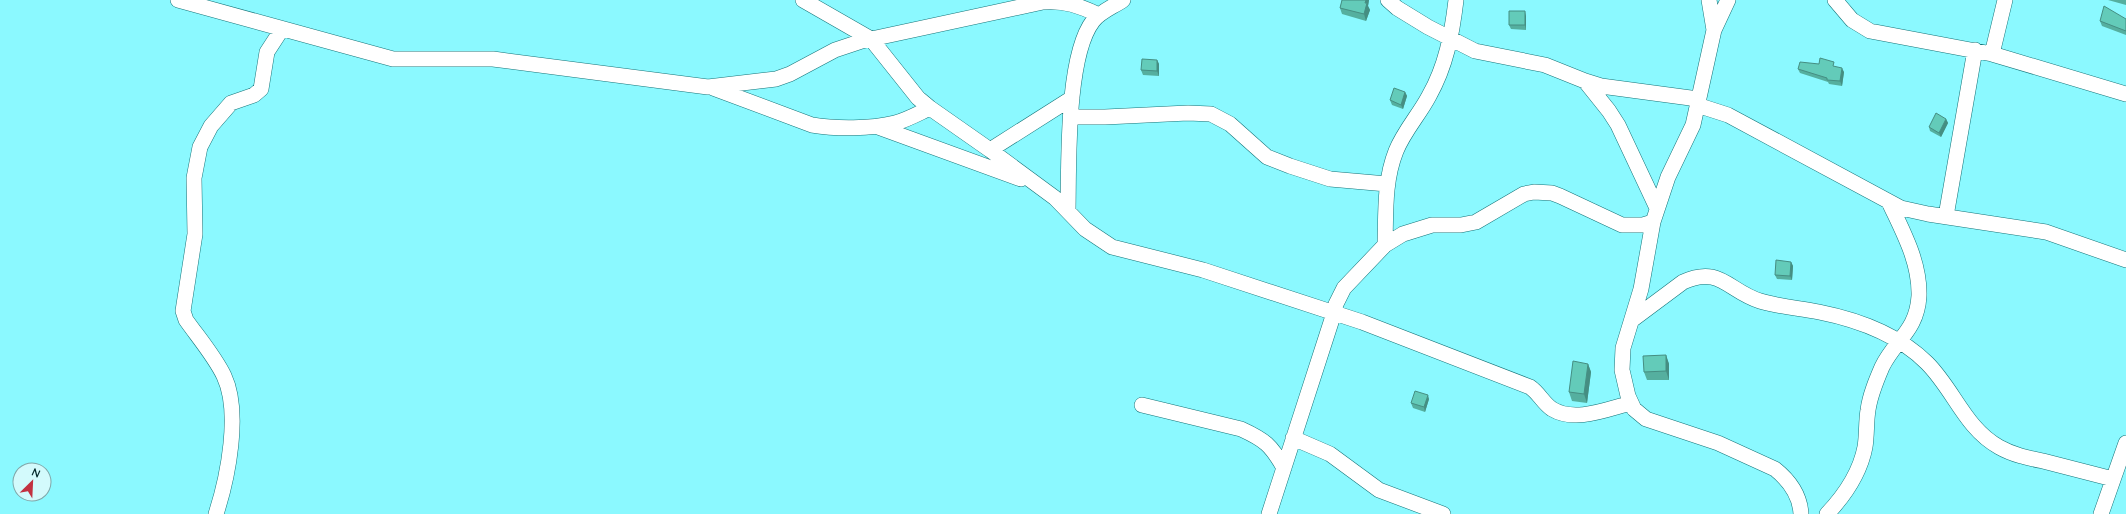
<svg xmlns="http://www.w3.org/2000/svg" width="2126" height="514" font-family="Quicksand,sans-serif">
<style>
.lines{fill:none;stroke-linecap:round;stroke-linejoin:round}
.street-casing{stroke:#167479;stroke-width:16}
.street{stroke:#fff;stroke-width:15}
.wall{fill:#55af9f}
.shaded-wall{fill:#458e82}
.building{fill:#63cbb9;stroke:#458e82}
</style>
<rect width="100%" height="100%" fill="#8bf9ff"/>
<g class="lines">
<g class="street-casing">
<path id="street" d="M178,0l215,59h100l215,28 68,-8 14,-5 45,-24 27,-9 181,-39c21,-2 37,4 56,13
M803,0l68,39 47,59 12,10 60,42 65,48 30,31 27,18 91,23 159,52 168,65c9,6 13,16 22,22 23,14 55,0 79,-6
M1388,0l9,8 31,19 47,24 70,14 40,16 16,5 97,13
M1709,0l5,30
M1728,0l-14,30 -21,95 -25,52 -15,45 -12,67 -18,59 -1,22 6,26 6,13 12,10 72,24 57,26c15,12 25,26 26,45
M1835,0l17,20 18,11 122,23 134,40
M1992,54l13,-54
M1585,81l24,30 9,14 39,83
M713,88l99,37c24,4 59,4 83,-2 12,-3 24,-10 35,-15
M1697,105l31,10 173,93 27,6 118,18 80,28
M1071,117h34l83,-4 23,1 19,10 37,33 23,9 40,13 57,5
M878,127l143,52
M990,150l82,-52
M1068,210c1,-46 -2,-154 25,-189 8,-10 20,-14 30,-21
M1946,216l29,-166
M1385,245c1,-32 -1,-64 11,-94 8,-20 23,-36 33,-55 17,-30 23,-62 27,-96
M1632,320l51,-38c37,-17 45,9 77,19 20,6 39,7 59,11 40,8 79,22 108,51 27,27 38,65 72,84 14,8 29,11 44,14 23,6 47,12 70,18
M1142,405l99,24c24,11 30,16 43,39
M1293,438l37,16 49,36 64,24
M216,514c12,-37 25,-102 8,-138 -9,-19 -26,-39 -38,-56l-3,-9 12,-77 -1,-56 6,-31 11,-21 20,-23 23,-8 7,-6 6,-37 15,-23
M1269,514l65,-201 2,-9 8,-16 41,-43 18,-11 29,-9h29l15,-3 48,-28 10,-2 18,1 8,3 62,29h21l10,-3
M1827,514c18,-19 33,-41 38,-67 2,-12 1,-25 3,-37 2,-15 8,-29 14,-43 13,-27 35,-36 37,-71 1,-34 -16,-64 -30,-94
M2101,514l25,-71"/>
</g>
<use href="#street" class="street"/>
</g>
<path class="wall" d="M1342,0h27l-1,6 2,4 -4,11 -24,-7 -2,-6z
M2108,0h18v5z
M1526,16v14l-15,-1 -2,-4z
M2126,19v16l-24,-9 -2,-5z
M1157,60l2,4v12l-16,-1 -2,-5z
M1835,67l9,5 -2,14 -13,-2 -1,-2 -28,-9 -2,-4z
M1405,92l2,4 -4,13 -11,-4 -2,-5z
M1946,119l2,4 -7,14 -11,-6 -1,-4z
M1791,262l2,4 -1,14 -15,-1 -2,-4z
M1666,355l3,9v16h-22l-3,-8z
M1588,364l3,8 -4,31 -15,-2 -3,-9z
M1429,399l-4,13 -12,-4 -2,-5z"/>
<path class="shaded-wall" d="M1366,0h3l-1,6 2,4 -4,11 -2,-7z
M1525,11l1,5v14l-1,-5z
M1157,60l2,4v12l-2,-5z
M1842,68l2,4 -2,14 -2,-5z
M1405,92l2,4 -4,13 -2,-4z
M1946,119l2,4 -7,14 -2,-4z
M1791,262l2,4 -1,14 -2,-4z
M1666,355l3,9v16l-3,-9z
M1588,364l3,8 -4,31 -3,-9z
M1428,395l1,4 -4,13 -1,-5z"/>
<path class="building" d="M1342,0h24l-1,3h2l-3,11 -24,-6z
M2104,6l22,13v12l-26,-10z
M1509,11h16v14h-16z
M1820,58l14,4 -1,4 9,2 -2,13 -13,-1v-2l-29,-9 2,-7 19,2z
M1142,59l15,1v11l-16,-1z
M1394,88l11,4 -4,13 -11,-5z
M1936,113l10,6 -7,14 -10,-6z
M1776,260l15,2 -1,14 -15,-1z
M1666,355v16l-22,1 -1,-16z
M1573,361l15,3 -4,30 -15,-2z
M1415,391l13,4 -4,12 -13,-4z"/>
<g transform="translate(32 482) rotate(24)"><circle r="19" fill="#d3fafc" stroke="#80a6a8"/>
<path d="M0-3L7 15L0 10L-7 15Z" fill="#c23241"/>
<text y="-6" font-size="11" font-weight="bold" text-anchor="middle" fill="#04292b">N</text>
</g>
</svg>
